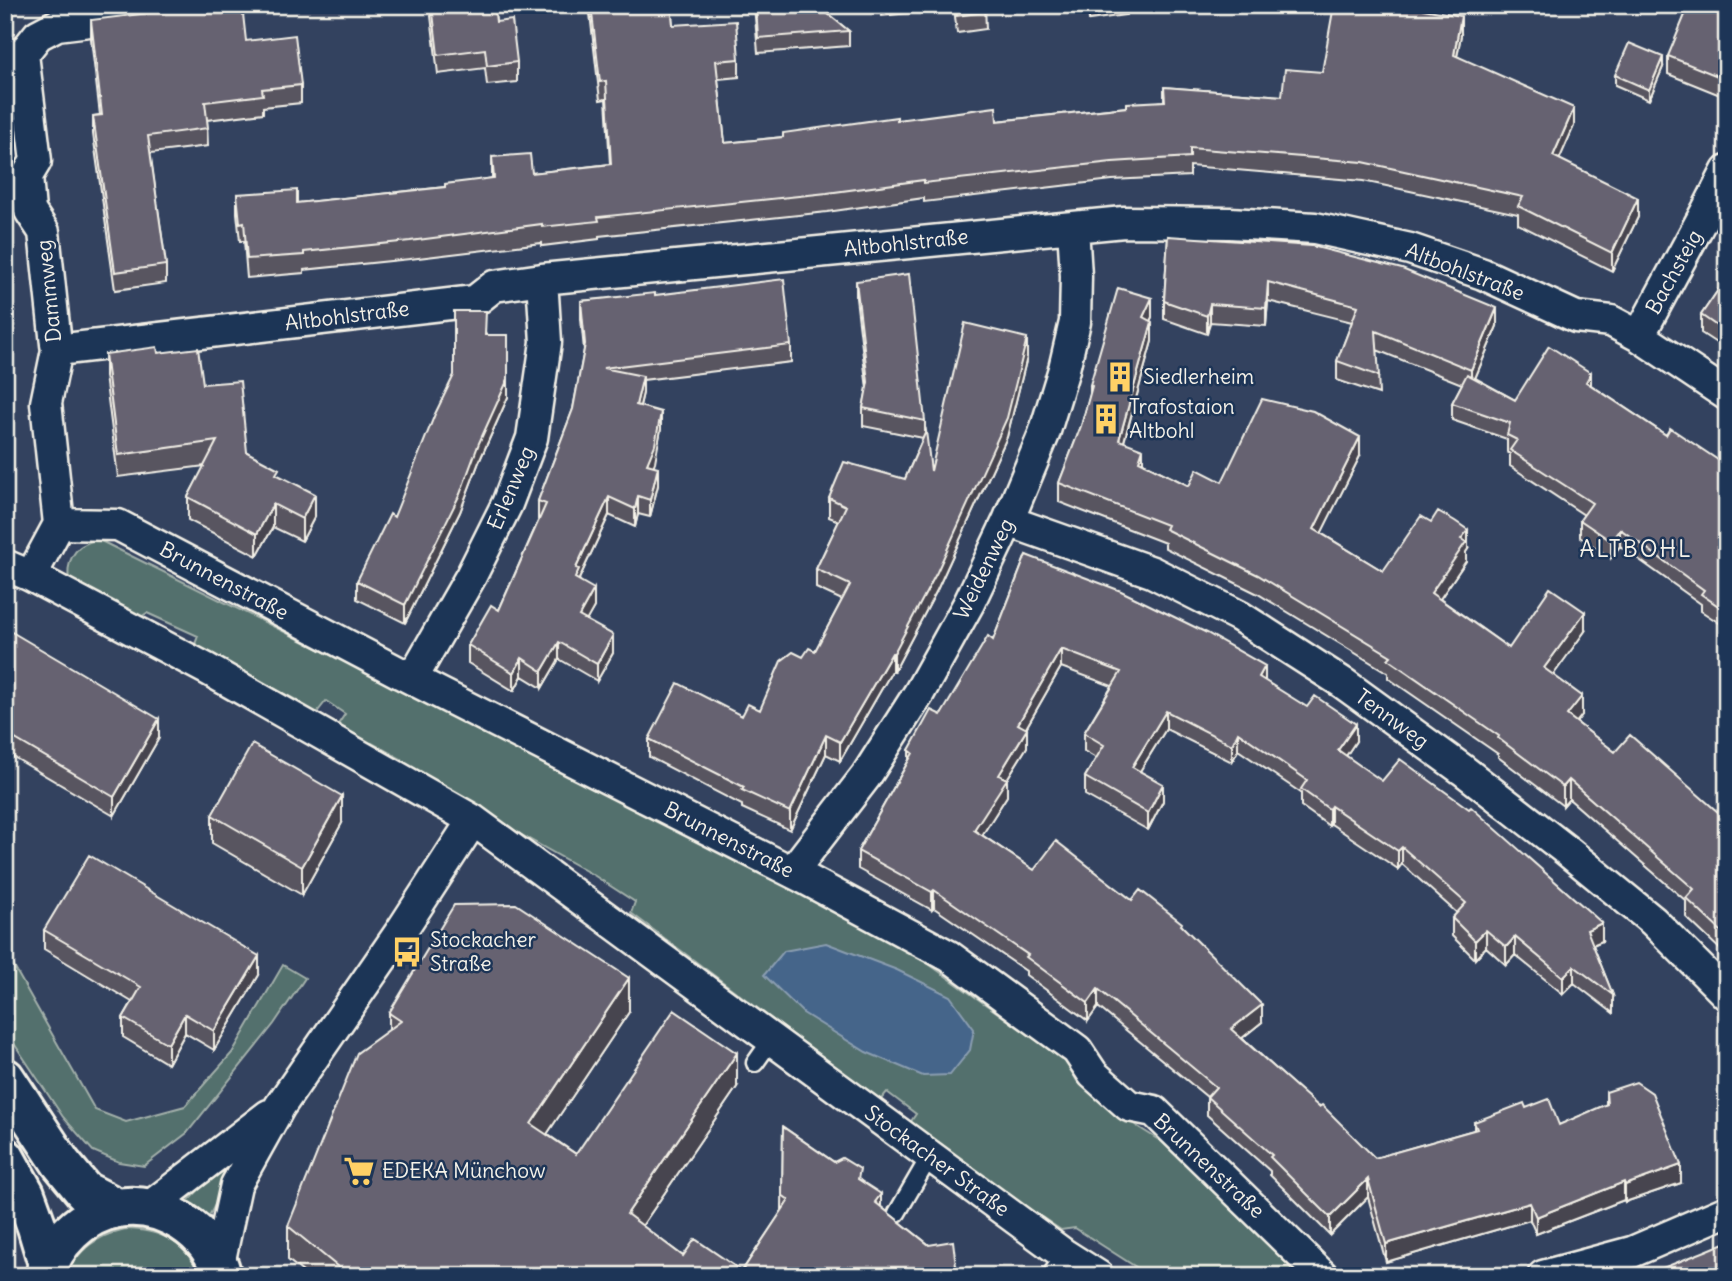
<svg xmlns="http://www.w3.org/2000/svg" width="1732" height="1281" font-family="Delius,sans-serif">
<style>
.green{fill:#526f6d;stroke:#a3b0aa;stroke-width:2}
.water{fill:#44658a;stroke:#8a9db0;stroke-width:2}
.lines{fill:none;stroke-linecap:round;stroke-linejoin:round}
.lane-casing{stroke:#f4f1e8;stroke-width:21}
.street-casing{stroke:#f4f1e8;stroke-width:35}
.secondary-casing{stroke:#f4f1e8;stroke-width:44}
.lane{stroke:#1d3557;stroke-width:16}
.street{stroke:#1d3557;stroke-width:30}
.secondary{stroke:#1d3557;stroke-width:38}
.wall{fill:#585461;stroke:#f4f1e8;stroke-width:2}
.shaded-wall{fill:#47454f;stroke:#f4f1e8;stroke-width:2}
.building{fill:#666271;stroke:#f4f1e8;stroke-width:2}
.labels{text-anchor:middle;stroke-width:5;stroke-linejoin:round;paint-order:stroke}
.street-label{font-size:21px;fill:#f4f1e8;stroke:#1d3557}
.poi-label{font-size:21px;fill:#f4f1e8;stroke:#1d3557;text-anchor:start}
.neighbourhood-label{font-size:23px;letter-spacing:2px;fill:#f4f1e8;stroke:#1d3557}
</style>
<rect width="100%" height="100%" fill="#33425f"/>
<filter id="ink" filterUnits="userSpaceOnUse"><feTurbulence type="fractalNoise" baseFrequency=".0143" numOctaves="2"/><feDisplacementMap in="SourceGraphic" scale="14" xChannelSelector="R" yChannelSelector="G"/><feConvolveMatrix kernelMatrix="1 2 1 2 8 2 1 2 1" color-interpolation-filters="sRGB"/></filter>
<g filter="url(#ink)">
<path class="green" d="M97,539l619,307 183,97 168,119 10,19 47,37 38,24 138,134h-150l-75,-48 -14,2 -154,-103 9,-13 -29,-22 -10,12 -24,-19 -16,-17 -206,-155 4,-11 -40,-26 -197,-110 3,-7 -29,-16 -6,10 -33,-21 12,-18 -19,-13 -15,19 -18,-10 5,-9 -23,-12 -6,8 -78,-42 7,-19 -51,-23 -16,11 -60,-32c-4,-17 -5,-33 9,-45 4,-3 12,-6 17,-8z
M5,951l90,159 31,12 59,-16 47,-53 51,-88 22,13 -31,46 -87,109 -43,33 -25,-4 -26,-11 -30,-34 -58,-87z
M236,1151l6,4 -33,61 -21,-15z
M125,1229c35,0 62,14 75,47h-134c12,-27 31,-40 59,-47z"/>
<path class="water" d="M826,943l71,27 53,26 24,33 -4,21 -20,25 -27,1 -57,-24 -63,-39 -39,-38 20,-24z"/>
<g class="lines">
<g class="lane-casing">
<path id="lane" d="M755,1063l17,-24
M897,1213l33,-57
M1050,1276l15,-21"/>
</g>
<g class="street-casing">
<path id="street" d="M1639,336l68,-126 20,-39
M57,350l418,-49 19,-15 48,-7 582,-57 106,1 85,5 95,21 73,25 93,43 35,4 28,15 88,59
M1008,521l144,51 87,44 104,67 120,87 103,80 87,71 74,74
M59,524l59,1 284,149 400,203 147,79 128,94 16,24 36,32 25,5 169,165
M5,565l26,11 176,93 266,151 592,435 33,21
M31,576l28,-52 -13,-121 11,-53 -1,-6 -12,-112 -14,-21 -3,-35 9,-15 -13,-107 15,-19 19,-10 73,-9
M412,679l59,-103 36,-72 25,-66 14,-96 -4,-63
M792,872l74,-96 53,-83 50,-90 39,-82 36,-87 20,-65 11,-47 1,-46 -3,-49
M148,1208l121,-93
M219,1264l17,-79 44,-79 121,-175 72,-111
M1543,1276l89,-24 95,-41"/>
</g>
<g class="secondary-casing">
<path id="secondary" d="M5,1078l56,85 23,28 33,17
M5,1158l20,36 12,33 11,37
M45,1276c8,-33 38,-62 72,-68 45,-8 94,23 105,68"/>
</g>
<use href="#lane" class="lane"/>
<use href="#street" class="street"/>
<use href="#secondary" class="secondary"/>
</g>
<path class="wall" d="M431,5h63l2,17 21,40v20l-30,3 -2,-17 -47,6 -7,-58z
M589,5h82l2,20 66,34v18l-21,2 7,64 58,-6 114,-17 100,1 130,-14 37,-6v-14l118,9 40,-24 139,-37 -4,21 117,70 -15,33 79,58 -26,54 -94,-47v-10l-155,-33 -173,-15v10l-78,4 -188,22v-4l-97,14 -228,24v3l-57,7v-3l-132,16 -106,11v3l-57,5 -3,-37h-4l-3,-28v-19l60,9 148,-16 47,-9v-21l40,16 78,-9 -4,-65 -6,1z
M754,5h63l32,26v15l-91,7z
M881,5h104l1,24 -29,4 -3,-25 -72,8z
M1088,5h38v10l-37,5z
M1727,5l-2,92 -57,-23v-18z
M91,20l155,21 55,44v18l-38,4v6l-56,7 1,26 -58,7 16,112v18l-51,7 -22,-156v-18l7,-1 -9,-76z
M1663,67l-14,33 -34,-15v-10z
M1168,236l329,90 -22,52 40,22 76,-15 75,50 61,31v162l-26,-17v-7l-81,-58 -9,12 -31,-21v-17l4,-5 -74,-49v-12l-3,-2v-13l-55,-19v-17l10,-19 -85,-34 2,44 -42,-14v-19l15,-39 -84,-21 -2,25 -56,-4 -3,12 -43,-15v-18z
M1727,245v26l-4,-3v-17z
M1727,277v73l-26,-17v-18z
M856,281l69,140v13l6,37 96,-114 -20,80 -70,153 -43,82 -2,-1 -52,90 -14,-7 -36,76 -48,-22v-3l-93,-48v-18l111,-29 43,-53 12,-6 27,-51 -26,-12v-19l23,-48 -10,-4v-19l76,-19 18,-41 -60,-12v-18l4,-19 -11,-91z
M655,295l136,50v17l-148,18v13l-3,13 21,23 -8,37 5,19 -8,32 -12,-3 -3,13 -26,-12 -30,64 15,28 -8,13 27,33 -16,28 -38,-22 -17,29 -20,-12 -8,15 -46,-28v-18l31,-35 40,-91h-1v-18l35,-92 11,-59 -3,-31v-18z
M1152,317l-2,4 2,20 -28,101 19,21 46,23 33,-4 138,-26 -39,77 62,38 85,-22 -2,3v9l-26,38 69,49 76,-17 -32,44 29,40 -6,7 39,30 112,68v136l-41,-39v-16l-117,-102 -6,7 -65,-49v-3l-110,-76v-5l-130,-79 -93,-46v-5l-106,-41v-19l22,-57 9,-31v-10z
M486,335l22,62 -29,65 -19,50 -55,111 -48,-24v-18l37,-64z
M158,353l45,31 44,68 68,64 -13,25 -29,-14 -16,29 -69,-36v-23l17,-31 -87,11 -13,-101v-22z
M1026,555l239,126 91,60 -10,15 256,185 -9,4 20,50v18l-39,-30 -11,11 -48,-39 -9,10 -20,-18 -11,12 -23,-23v-18l5,-5 -55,-49 -4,5 -67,-45 -2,2 -28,-20v-13l-63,-43 -6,12 -66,-33 -26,42 23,30 -15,29 -63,-35v-18l11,-19 -12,-7v-18l28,-47 -51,-19 -35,61 1,19 -20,32v17l-25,39 52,35 98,30 50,26 80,96 -20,16 133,120 99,-28v-8l52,-14 33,17 47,-20v-13l75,91 -56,19 -1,-2 -88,34 -6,-14 -144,42 -18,-65 -38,38 -60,-60v-4l-63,-56v-18l-109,-90 -10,14 -62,-46v-4l-92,-63 -2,2 -74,-41v-18l51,-91v-10l32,-35 52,-75z
M5,628l154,110 -45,78 -109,-64z
M212,815l130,8 -40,72 -90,-52z
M44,930l215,45 -45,75 -29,-17 -17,31 -45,-27v-19l9,-16 -88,-53z
M629,1012l-82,122 29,20 161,-67 -95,139 41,30 59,15 40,-60 1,-84 77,53 21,27 88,69h-661l-20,-16v-34l101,-196v-17z"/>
<path class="shaded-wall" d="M1461,16v19l-7,38v-18z
M1663,57v10l-14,33v-10z
M1727,76v17l-2,4v-18z
M1574,108v18l-21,48v-18z
M1638,198v19l-26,54v-18z
M1268,282v19l-2,25v-18z
M1152,298v19l-9,19v-19z
M1210,304v18l-3,12v-18z
M1497,308v18l-26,62v-18z
M1152,322v19l-33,118v-19z
M508,335v62l-29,65 -19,50 -55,111v-18z
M1027,338v19l-20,80 -70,153 -43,82v-19z
M1591,373v17l-5,-8z
M643,376v17l-7,29v-17z
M661,412v17l-6,33 -8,20v-18z
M1360,437v19l-46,92v-19z
M1143,449v19l-4,-7z
M658,467v18l-8,32v-17z
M315,494v22l-13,25v-22z
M638,496v18l-3,13v-18z
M609,497v18l-30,64v8l-4,-9 1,-10z
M273,504v23l-16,29v-22z
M1620,529v17l-9,12v-17z
M1468,530v19l-2,3v9l-35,51v-19l30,-54z
M594,589v18l-15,27v-18z
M1585,612v19l-41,57v-20z
M613,635v18l-16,28v-17z
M559,642v17l-17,29v-17z
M1061,649v18l-43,75v-18z
M892,653v18l-52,90v-19z
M522,658v18l-8,15v-18z
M1265,666v17l-6,-6z
M1582,696v19l-15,19v-19z
M1166,711v18l-34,55v-17z
M159,719v19l-45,78v-19z
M1356,724v17l-18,27v-18z
M1027,729v18l-20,32v17l-33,52v-18l25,-55z
M1238,732v18l-6,12v-17z
M826,735v19l-36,76v-18z
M1569,780v19l-6,7v-19z
M1163,784v17l-15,29v-17z
M342,796v27l-40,72v-28z
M1331,806v18l-2,2v-17z
M1402,847v17l-4,5v-18z
M934,890v18l-2,2v-18z
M1602,923v18l-15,6v-17z
M1486,930v17l-11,12v-18z
M1515,937v18l-9,10v-18z
M259,956v19l-45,75v-19z
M1574,966v17l-11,11v-17z
M629,978v34l-98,146v-34z
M1098,989v18l-10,14v-18z
M1262,1005v17l-31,25v-18z
M185,1014v19l-17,31v-20z
M737,1053v34l-110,161v-34z
M1681,1165v18l-56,19v-17z
M1368,1179v18l-38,38v-18z
M1624,1182v18l-88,34v-17z
M881,1194v34l-6,-26z
M1530,1203v17l-144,42v-18z"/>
<path class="building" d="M215,5h27l4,36 49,-6 6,50 -39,4 1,6 -58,7 3,26 -60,8 18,129 -51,7 -22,-156 9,-1 -11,-95z
M432,5h62l2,17 16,-2 5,42 -30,4 -2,-17 -47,6z
M591,5h80l2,20 63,-4 3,38 -23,2 9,82 58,-6v-4l114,-16v3l99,-13 1,14 130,-14v-4l38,-2 -1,-14 118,9 3,-27 37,3 12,-67h68l59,11 -7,39 120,53 -21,48 85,42 -26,55 -94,-47 5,-9 -160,-35 -173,-14v9l-78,5 -188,21v-3l-97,13 -229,24 1,4 -57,6v-3l-132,17 -106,11v3l-57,4 -3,-37 -4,1 -3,-29 60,-4v13l148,-16v-3l49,-6 -2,-21 38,-3 2,19 79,-9 -5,-83 -6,1z
M756,5h61l32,26 -91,7z
M955,5h30l1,7 -29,4z
M1689,5h38v71l-2,3 -57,-23z
M1629,43l34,14 -14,33 -34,-15z
M1168,236l144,10 90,23 95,39 -26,62 -95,-39 3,45 -42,-15 21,-55 -90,-24 -2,26 -56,-4 -3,12 -43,-15z
M1727,245v9l-4,-3z
M909,274l16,147 -62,-13 5,-26 -12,-101z
M1727,277v56l-26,-18z
M784,279l7,66 -188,23 40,8 -7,29 25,7 -6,33 -8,19 11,3 -8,33 -12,-4 -3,13 -26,-12 -33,71 3,1 -4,9 19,11 -15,27 34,19 -16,29 -38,-22 -17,29 -20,-13 -8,15 -46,-28 23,-40 8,5 47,-106 -8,-3 35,-92 12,-65 -4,-43 74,-8v2z
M1118,288l34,10 -9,19 9,5 -33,118 24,9 -4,12 50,25 8,-17 25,13 40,-83 51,12 47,26 -46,92 69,42 38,-55 10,6 7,-11 17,10 13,9 -7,9 5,3 -35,51 78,55 41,-60 35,24 -41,56 38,28 -15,19 48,37 15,-17 97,85v117l-41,-39 8,-9 -125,-109 -6,7 -65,-49 1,-2 -111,-77 3,-3 -133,-81 -93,-46 2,-4 -108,-42 22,-57 11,-40 -2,-1z
M454,311h32l-1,24h23v44l-29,64 -19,51 -55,111 -48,-24 33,-67 4,3 41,-103 19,-39z
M965,323l62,15 -20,80 -70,154 -43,81h-2l-52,89 -14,-7 -36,77 -48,-22 2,-3 -95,-48 29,-56 64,33 6,-12 12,6 21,-49 12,-9 10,5 6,-9 6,3 35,-66 -34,-16 30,-63 -17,-8 15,-36 61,17 21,-48 5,40z
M1549,346l42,27 -5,9 80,53 4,-7 57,38v146l-26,-18 3,-4 -84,-61 -9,12 -31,-21 12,-17 -82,-53 7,-10 -10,-5 3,-12 -58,-20 15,-29 48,26z
M157,347l1,6 40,-5 5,36 37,-3 7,71 32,17 -3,5 39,20 -13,25 -29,-15 -16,30 -69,-37 29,-56 -99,14 -13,-101z
M1026,555l95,36 86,42 58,33 -6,11 48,30 8,-11 41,28 -18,26 44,31 18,-22 69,50 2,-2 131,116 -15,7 26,65 -39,-29 -11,11 -48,-40 -9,10 -20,-17 -11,11 -23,-23 14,-15 -64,-56 -4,4 -67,-45 -2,3 -28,-20 6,-9 -69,-48 -6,13 -66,-34 -34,56 31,17 -15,29 -63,-36 19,-32 -20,-12 37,-61 -60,-23 -43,75 9,5 -28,46 8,4 -33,51 60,40 22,-29 76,59 8,-10 42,33 -1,2 81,80 -31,24 88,78 3,-2 53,53 102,-29 -3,-7 50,-19 2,5 23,-9 10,26 48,-21 -1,-12 30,-10 16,11 29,72 -56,20 -1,-3 -88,35 -6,-14 -144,41 -18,-65 -38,38 -60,-60 2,-2 -65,-58 9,-10 -118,-98 -10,14 -62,-46 2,-2 -94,-65 -2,2 -74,-41 55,-98 -4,-3 22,-40 10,5 47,-79 5,4z
M5,628l154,91 -45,78 -109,-64z
M252,744l90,52 -40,71 -90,-52z
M89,855l170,101 -45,75 -29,-17 -17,30 -45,-26 18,-31 -97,-57z
M516,904l113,74 -98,146 45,30 98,-144 63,43 -110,161 56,42 12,-17 47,32 47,-71 -7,-5 1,-68 51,35 8,-4 18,11 -2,10 23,15 -6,8 54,43 24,-4 3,25 13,10h-620l-61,-50 69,-173 44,-32 -12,-8 65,-108z
M1727,1242v34h-84l65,-26z"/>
</g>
<defs>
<g id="building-bare" transform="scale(2.415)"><path d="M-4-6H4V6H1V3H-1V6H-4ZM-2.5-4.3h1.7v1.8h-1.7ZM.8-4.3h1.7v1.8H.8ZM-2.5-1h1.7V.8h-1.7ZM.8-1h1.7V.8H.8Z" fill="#ffd166" stroke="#1d3557" stroke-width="2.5" paint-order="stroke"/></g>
<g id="bus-bare" transform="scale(2.415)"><path d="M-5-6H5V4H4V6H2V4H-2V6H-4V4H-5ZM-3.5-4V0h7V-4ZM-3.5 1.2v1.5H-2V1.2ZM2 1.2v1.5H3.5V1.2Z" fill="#ffd166" stroke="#1d3557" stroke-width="2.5" paint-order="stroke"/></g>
<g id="supermarket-bare" transform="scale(2.415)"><path d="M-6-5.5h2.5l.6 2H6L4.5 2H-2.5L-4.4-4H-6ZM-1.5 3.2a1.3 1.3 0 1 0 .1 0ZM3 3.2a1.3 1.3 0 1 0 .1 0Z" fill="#ffd166" stroke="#1d3557" stroke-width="2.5" paint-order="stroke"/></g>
</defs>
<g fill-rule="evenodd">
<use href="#building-bare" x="1120" y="377"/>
<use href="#building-bare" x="1106" y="419"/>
<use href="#bus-bare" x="407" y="952"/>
<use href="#supermarket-bare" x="359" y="1171"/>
</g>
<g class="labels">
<g class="street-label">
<text transform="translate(906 243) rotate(-6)" y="7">Altbohlstraße</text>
<text transform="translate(1465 272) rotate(21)" y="7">Altbohlstraße</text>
<text transform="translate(1674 272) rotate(-61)" y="7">Bachsteig</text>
<text transform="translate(49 291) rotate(-96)" y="7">Dammweg</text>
<text transform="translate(347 316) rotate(-7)" y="7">Altbohlstraße</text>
<text transform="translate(511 488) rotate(-67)" y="7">Erlenweg</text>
<text transform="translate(984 569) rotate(-64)" y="7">Weidenweg</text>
<text transform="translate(224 581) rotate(28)" y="7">Brunnenstraße</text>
<text transform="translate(1392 719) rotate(36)" y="7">Tennweg</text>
<text transform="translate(729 840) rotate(27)" y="7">Brunnenstraße</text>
<text transform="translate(937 1161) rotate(36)" y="7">Stockacher Straße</text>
<text transform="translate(1209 1166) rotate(43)" y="7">Brunnenstraße</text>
</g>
<g class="poi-label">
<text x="1143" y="384">Siedlerheim</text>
<text x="1129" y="414">Trafostaion<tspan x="1129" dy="24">Altbohl</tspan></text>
<text x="430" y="947">Stockacher<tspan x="430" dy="24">Straße</tspan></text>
<text x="382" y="1178">EDEKA Münchow</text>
</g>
<g class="neighbourhood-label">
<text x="1636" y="557">ALTBOHL</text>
</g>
</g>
<rect width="1732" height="1281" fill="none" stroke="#1d3557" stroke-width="28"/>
<rect x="14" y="14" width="1704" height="1253" fill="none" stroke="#f4f1e8" stroke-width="2.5" filter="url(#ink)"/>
</svg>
